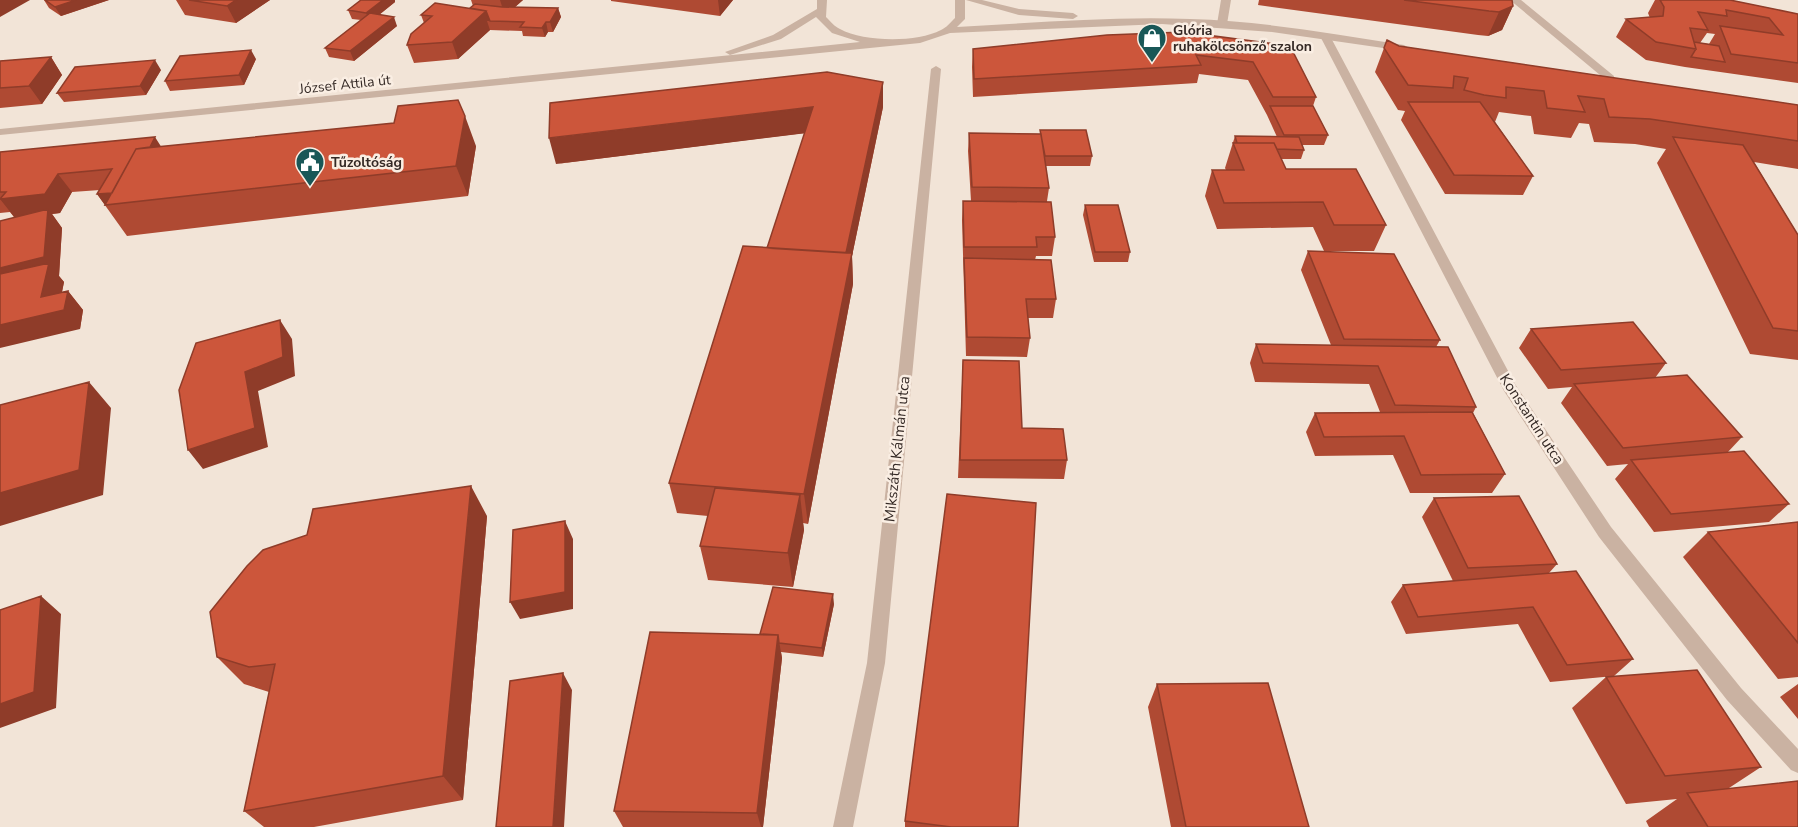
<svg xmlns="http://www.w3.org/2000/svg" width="1798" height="827" font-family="'Nunito Sans',sans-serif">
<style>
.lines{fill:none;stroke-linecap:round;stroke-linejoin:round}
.minor{fill:#cab2a2;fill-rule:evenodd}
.tertiary{fill:#cab2a2;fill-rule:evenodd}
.wall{fill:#af4a33;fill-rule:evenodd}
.shaded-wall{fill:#8f3c29}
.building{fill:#cc563b;stroke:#8f3c29;stroke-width:1.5}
.labels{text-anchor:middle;stroke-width:5;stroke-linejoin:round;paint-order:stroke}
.far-poi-label{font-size:14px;font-weight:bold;fill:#342925;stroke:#faeee3;text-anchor:start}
.far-street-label{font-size:14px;fill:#342925;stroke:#faeee3}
.street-label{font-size:15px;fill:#342925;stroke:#faeee3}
</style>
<rect width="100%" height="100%" fill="#f2e4d7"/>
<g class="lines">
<path class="minor" d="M1221,0h10l-4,24 -5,3 -5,-3z
M1510,0h11l93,76v4h-8z
M1325,33l5,3 185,348 96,143 130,161 57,61v24l-7,-3 -64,-70 -128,-163 -95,-146 -184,-355z
M936,66l5,3 -56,594 -32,164h-20l34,-164 64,-594z"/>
<path class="tertiary" d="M817,0h10l-1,17c4,4 9,10 14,12 24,13 76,14 101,1 5,-2 10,-8 14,-12v-18h10v19l-8,8c78,-4 156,-11 233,-8 72,2 143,15 214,26l5,3 -5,3 -132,-19 -110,-8 -212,9 -30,10 -920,92v-6l860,-87 -28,-9 -16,-16 -35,22 -51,16 -5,-3 48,-17 44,-26z
M966,0h16l37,9 54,4 5,3 -5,3 -54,-4z"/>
</g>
<path class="wall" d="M44,0h65l-48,16 -12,-8z
M176,0h94l-34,23 -51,-8z
M361,0h34v2l-16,13 18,11 -43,35 -25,-4 -4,-9 36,-28 -9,-1 -4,-9z
M471,0h52l-8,7 43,1 3,9 -8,15h-5l-3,5 -22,-1 -1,-5 -32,-1 -32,29 -44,4 -7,-18 17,-22 -3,-8 49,-7 3,-2z
M611,0h122l-13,16 -109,-15z
M1259,0h253l1,6 -11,24 -14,6 -10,-1 -220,-30z
M1655,0h75l68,14v69l-113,-16 -39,-7 -30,-23 10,-18 24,-1 -2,-5zM1707,33l8,1 -6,10 -9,-1z
M1387,40l12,6 399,59v64l-44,-7 44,73v125l-48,-6 -93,-191 9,-14 -31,-5 -41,-2 -5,-18 -10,-1 -8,15 -37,-4 -3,-18 -32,-4 -4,10 38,54 -10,19 -78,-1 -44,-74 4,-9 -7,-1 -23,-38z
M1290,46l26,51 -3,9 15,29 -4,10h-22l2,5 -3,9h-20l5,10 100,56 -12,26h-50l-11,-24 -96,2 -12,-33 7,-26h14l-1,-2 10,-32 42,1 -10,-22 -19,-35 -49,-6 -2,9 -224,14 -1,-30 1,-18z
M51,57l11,18 -20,29 -42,4v-47z
M256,59l-12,26 -74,6 -5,-10z
M161,70l-15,25 -82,7 -7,-9z
M883,107l-31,149 1,28 -45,240 -5,-1 1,7 -11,57 -85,-7 -8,-34 8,-30 -31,-3 -8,-30 98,-235 38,-115 -249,31z
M1040,130l52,26 -2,10h-44l3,22 -2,13 8,36 -3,19h-16l-1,4 21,39 -3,19h-25l2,20 -3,19 -61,-1 -4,-136 1,-19h8l-3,-50 1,-18 71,1z
M161,146h315l-8,50 -341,40 -30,-42 3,-4 -28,2 -12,21 -8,1 10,14 -3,48 5,6 -2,10 6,-1 15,19 -3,19 -66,-112 -4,-5 -10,1v-61z
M1085,205l45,47 -2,10h-34l-11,-47z
M1308,251l132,89 -4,7 40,60 -3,6 32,61 -13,19h-82l-17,-38 -78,1 -9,-24 9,-19 65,-1 -11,-28 -114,-2 -5,-19 6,-19 75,1 -30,-75z
M1531,329l135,34 -11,15 87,59 -15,16 62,51 -20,18 -115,10 -39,-53 13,-15 -21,2 -46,-63 11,-16 -24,2 -29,-41z
M963,360l59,68 45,32 -3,19 -106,-1z
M1434,498l123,66 -8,9 84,86 -19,17 -64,6 -32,-58 -112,10 -15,-32 12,-17 50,-4 -31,-64z
M487,516l-24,284 -149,27h-50l-20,-16 25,-119 -25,-8 -27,-27z
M1798,522v155l-20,2 -95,-122 25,-25z
M834,604l-11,53 -42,-5 1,6 -19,169h-140l-9,-16 146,-177z
M1606,677l155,90 -32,21 69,39h-149l-3,-6 31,-22 -51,5 -54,-96z
M1157,684l152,143h-138l-23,-120z
M1798,684v35l-18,-22z
M905,821l113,6h-113z"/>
<path class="shaded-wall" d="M0,0h30l-30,17z
M76,0h33l-48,16 -6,-9z
M236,0h34l-34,23 -9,-17z
M383,0h12v2l-25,20 -4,-9z
M500,0h23l-18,16z
M718,0h15l-13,16z
M1513,6l-11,24 -14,6 11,-24z
M558,8l3,9 -8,15 -3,-10z
M486,11l4,10h-3l3,9 -32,29 -6,-17z
M394,17l3,9 -43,35 -4,-10z
M546,22l2,10 -3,5 -3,-9z
M251,50l5,9 -12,26 -5,-10z
M51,57l11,18 -20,29 -13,-18z
M155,60l6,10 -15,25 -6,-9z
M883,82v25l-31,149 1,28 -45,240 -4,-30 42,-240z
M813,107l2,25 -259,32 -7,-26z
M465,116l11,30 -8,50 -12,-30z
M155,137l12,19 -62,49 -8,-11z
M58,174l14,18 -12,21 -8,1 10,14 -3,48 5,6 -6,29 10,-20 15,19 -3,19 -80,19v-80l15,-50 -15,-19z
M280,320l12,19 3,37 -37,15 10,56 -65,22 -15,-19 57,-78z
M89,382l22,26 -8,87 -103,31v-33z
M471,486l16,30 -24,284 -20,-24z
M800,495l4,35 -11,57 -5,-34z
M565,521l8,18v70l-53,10 -10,-17z
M833,594l1,10 -11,53 -1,-9z
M41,596l20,18 -5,94 -56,20v-24z
M778,635l4,23 -19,169h-2l-4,-14z
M563,673l9,17 -8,137h-11z"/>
<path class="building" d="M45,0h31l-21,7z
M189,0h47l-9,6z
M361,0h22l-17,13 -18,-3z
M1404,0h108l1,6 -14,6 -10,-1z
M1660,0h70l68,14v49l-67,-9 -11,-28 63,9 -14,-17 -43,-8 1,6 -29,-4 10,18 -18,-2 6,21 -40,-7 -30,-23 37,-3 1,-9z
M435,3l51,8 -34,31 -45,3 4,-11 21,-18 -11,-1z
M475,4l27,3 56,1 -8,14h-4l-4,6 -22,-1 4,-5 -34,-1 -4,-10 -16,-3z
M370,13l24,4 -44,34 -25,-3z
M1184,32l106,14 26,51h-43l-20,-35 -57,-7 5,10 -227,14 -1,-30 134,-14z
M1387,40l12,6 399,59v36l-148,-22 -41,-2 -5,-18 -26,-3 7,16 -38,-4 -3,-17 -38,-4v11l-22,-3 -20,-5 4,-12 -14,-2 -1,12 -45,-3 -24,-37z
M1694,42l25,4 6,16 -34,-5 5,-8z
M251,50l-12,25 -74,6 15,-25z
M51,57l-22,29 -29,2v-27z
M155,60l-15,26 -83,7 18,-26z
M827,72l56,10 -37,171 -79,-5 46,-141 -264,31 1,-35z
M458,100l7,16 -9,50 -351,39 31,-56 258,-26 4,-17z
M1408,102h72l53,74 -79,-1z
M1270,106h43l15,29h-44z
M1040,130h46l6,26h-47z
M969,133l72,1 8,54 -77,-1z
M1235,136l64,1 5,13 -27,-1 -3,-6h-37z
M155,137l-5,10 -14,2 -24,44 -15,1 15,-25 -54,5 -13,20 -45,5 6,-7h-6v-40z
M1673,137l70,8 55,90v96l-25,-3z
M1233,143h41l12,26h70l30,56h-52l-11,-23 -99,1 -12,-33h32z
M963,201l88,1 4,35h-19l1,10h-73z
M1085,205h33l12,47h-35z
M48,209l-4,48 -44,11v-47z
M743,246l109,7 -48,241 -135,-11z
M1308,251l86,3 46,86 -96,-1z
M964,258l87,2 5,39h-30l4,39 -63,-1z
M49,263l-8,34 27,-6 -4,19 -64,15v-51z
M280,320l3,37 -38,15 10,56 -67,22 -9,-60 17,-47z
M1633,322l33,41 -105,7 -30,-41z
M1256,344l192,3 28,60 -81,-2 -17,-39 -115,-3z
M963,360l56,1 3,67 41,1 4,31h-107z
M1687,375l55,62 -119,11 -49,-64z
M89,382l-10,88 -79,23v-88z
M1472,412l33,62 -84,1 -17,-39 -80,1 -9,-24z
M1744,451l45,53 -118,10 -40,-54z
M471,486l-28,290 -199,35 31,-147 -26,3 -32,-10 -7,-45 37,-46 16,-16 44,-15 6,-26z
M715,488l85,7 -12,58 -88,-7z
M947,494l89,9 -18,324h-67l-46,-6z
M1519,496l38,68 -89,4 -34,-70z
M565,521v71l-55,10 3,-72z
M1798,522v121l-90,-111z
M1576,571l57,88 -66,6 -34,-58 -115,10 -15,-32z
M773,587l60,7 -11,54 -43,-5 -1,-8 -18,-1z
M41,596l-7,96 -34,12v-94z
M650,632l128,3 -21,178 -143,-2z
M1697,670l64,97 -96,9 -59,-99z
M563,673l-10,154h-57l14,-146z
M1268,683l41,144h-123l-29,-143z
M1798,781v46h-90l-21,-34z"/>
<defs>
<g id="shop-pin" transform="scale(1.5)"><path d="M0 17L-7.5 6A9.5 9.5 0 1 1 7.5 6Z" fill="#195757" stroke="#faeee3"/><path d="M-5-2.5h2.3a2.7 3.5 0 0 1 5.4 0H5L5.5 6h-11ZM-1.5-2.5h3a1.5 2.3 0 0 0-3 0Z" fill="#fff"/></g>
<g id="civic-pin" transform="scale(1.5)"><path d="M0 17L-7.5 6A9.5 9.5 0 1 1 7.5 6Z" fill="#195757" stroke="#faeee3"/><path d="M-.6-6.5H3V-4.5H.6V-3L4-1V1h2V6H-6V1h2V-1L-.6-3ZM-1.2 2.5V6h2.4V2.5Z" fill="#fff"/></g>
</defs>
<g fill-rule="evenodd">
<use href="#shop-pin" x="1152" y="38"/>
<use href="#civic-pin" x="310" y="162"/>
</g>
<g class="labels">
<g class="far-poi-label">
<text x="1173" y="35">Glória<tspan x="1173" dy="16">ruhakölcsönző szalon</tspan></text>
<text x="331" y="167">Tűzoltóság</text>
</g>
<g class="far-street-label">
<text transform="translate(345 84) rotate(-6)" y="5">József Attila út</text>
</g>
<g class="street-label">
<text transform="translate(1532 419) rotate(57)" y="5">Konstantin utca</text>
<text transform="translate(897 449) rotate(-84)" y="5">Mikszáth Kálmán utca</text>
</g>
</g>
</svg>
